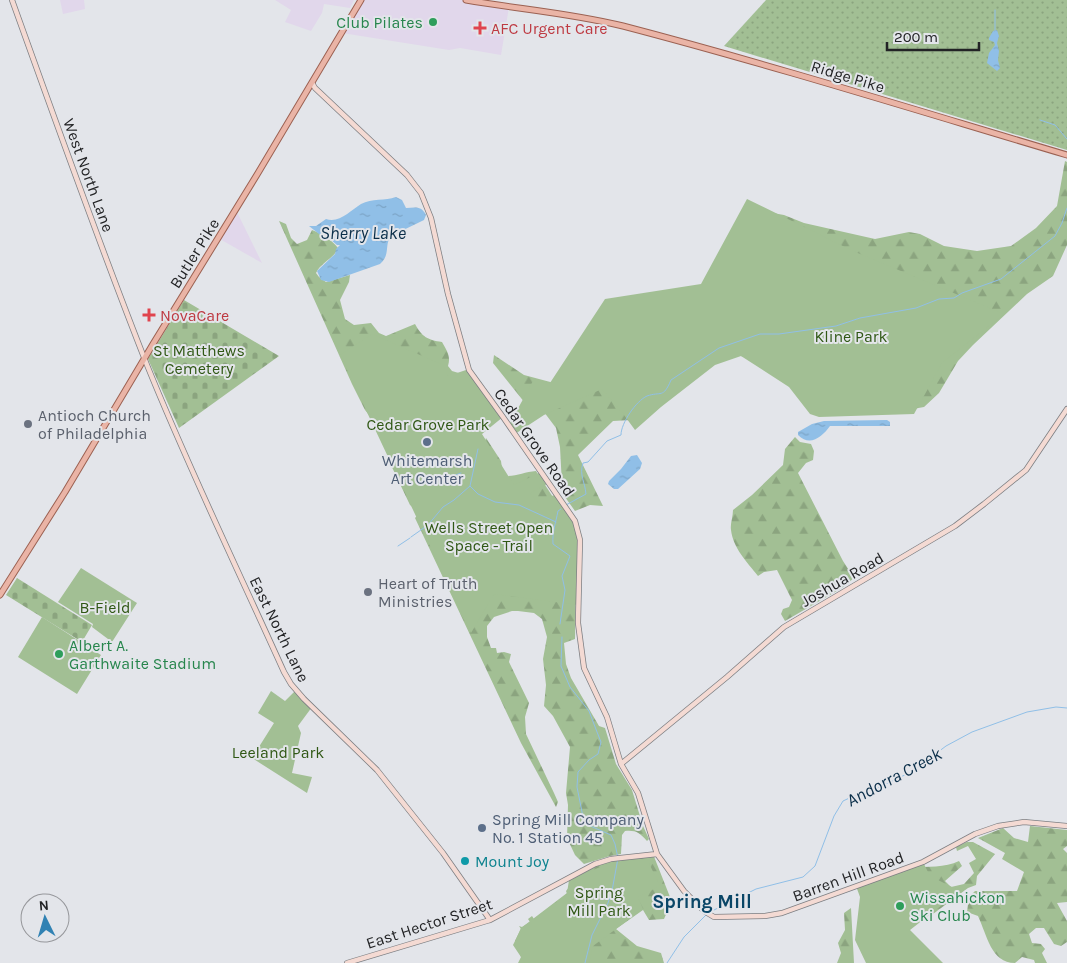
<svg xmlns="http://www.w3.org/2000/svg" width="1067" height="963" font-family="Karla,sans-serif">
<style>
.commercial{fill:#e1d7eb}
.grass{fill:url(#grass-dots)}
.forest{fill:url(#forest-firs)}
.cemetery{fill:url(#cemetery-stones)}
.green{fill:#a2bf94}
.water{fill:url(#water-ripples)}
.lines{fill:none;stroke-linecap:round;stroke-linejoin:round}
.stream{stroke:#90bfe7;stroke-width:1}
.secondary-casing{stroke:#7d7f83;stroke-width:6}
.primary-casing{stroke:#9b6152;stroke-width:7}
.secondary{stroke:#f4dad3;stroke-width:4.5}
.primary{stroke:#eab4a6;stroke-width:5}
.leisure-dot{fill:#2e9e5b;stroke:#e3e5ea;stroke-width:2}
.health-dot{fill:#e0444e;stroke:#e3e5ea;stroke-width:2}
.worship-dot{fill:#6b7280;stroke:#e3e5ea;stroke-width:2}
.service-dot{fill:#5c6f8a;stroke:#e3e5ea;stroke-width:2}
.culture-dot{fill:#0f9aa8;stroke:#e3e5ea;stroke-width:2}
.labels{text-anchor:middle;stroke-width:4;stroke-linejoin:round;paint-order:stroke}
.leisure-label{font-size:16px;fill:#27864d;stroke:#e3e5ea;text-anchor:start}
.health-label{font-size:16px;fill:#be3a42;stroke:#e3e5ea;text-anchor:start}
.street-label{font-size:16px;fill:#222325;stroke:#e3e5ea}
.park-label{font-size:16px;fill:#305815;stroke:#e3e5ea}
.worship-label{font-size:16px;fill:#5b616d;stroke:#e3e5ea;text-anchor:start}
.service-label{font-size:16px;fill:#4e5e75;stroke:#e3e5ea}
.culture-label{font-size:16px;fill:#0d838f;stroke:#e3e5ea;text-anchor:start}
.water-label{font-size:18px;font-style:italic;fill:#0a2e49;stroke:#e3e5ea}
.quarter-label{font-size:19px;font-weight:bold;fill:#0a4667;stroke:#e3e5ea}
</style>
<defs>
<pattern id="grass-dots" width="8" height="8" patternUnits="userSpaceOnUse" patternTransform="scale(1.25)"><rect width="8" height="8" fill="#a2bf94"/><path d="M2 2h.1M6 6h.1" fill="none" stroke="#8ba47f" stroke-width="1.8" stroke-linecap="round"/></pattern>
<pattern id="forest-firs" width="22" height="20" patternUnits="userSpaceOnUse" patternTransform="scale(1.25)"><rect width="22" height="20" fill="#a2bf94"/><path d="M5 1l3.5 6h-7zM16 11l3.5 6h-7z" fill="#8ba47f"/></pattern>
<pattern id="cemetery-stones" width="16" height="16" patternUnits="userSpaceOnUse" patternTransform="scale(1.25)"><rect width="16" height="16" fill="#a2bf94"/><path d="M2 7V4a2 2 0 0 1 4 0v3zM10 15v-3a2 2 0 0 1 4 0v3z" fill="#8ba47f"/></pattern>
<pattern id="water-ripples" width="26" height="14" patternUnits="userSpaceOnUse" patternTransform="scale(1.25)"><rect width="26" height="14" fill="#90bfe7"/><path d="M2 4q2-2 4 0t4 0M15 11q2-2 4 0t4 0" fill="none" stroke="#7ca4c6"/></pattern>
</defs>
<rect width="100%" height="100%" fill="#e3e5ea"/>
<path class="commercial" d="M60,0h24l1,9 -22,5z
M275,0h79l-4,8 -26,-4 -2,9 -11,18 -26,-9 6,-12z
M361,0h105l43,7 -8,48 -41,-7 -11,2 -107,-17z
M236,210l26,53 -44,-25z"/>
<path class="grass" d="M766,0h301v150l-343,-104z"/>
<path class="forest" d="M1065,161l2,1v83l-14,31 -26,18 -54,51 -15,16 -19,32 -15,14 -22,4 -109,-25 -47,-29 -11,-2 -19,7 -85,58 -18,1 -35,34 25,51 -13,-1 -15,6 -10,-14 -3,-12 -2,-38 -4,-19 -15,-20 -16,-5 -32,-40 1,-8 30,20 30,8 149,-96 64,-75 17,3 20,8 71,16 34,-7 11,2 24,12 33,5 34,-5 25,-18 21,-22z
M279,221l7,3 5,14 6,6 10,-4 5,-10c10,4 19,9 26,18 -4,11 -17,14 -22,25l3,4 7,5 24,-7 -1,7 -9,18 5,19 9,6 17,-2 8,10 7,3 29,-12c7,13 13,16 27,18 5,9 9,14 6,24l4,5 10,3 -48,134 -4,-3 -20,-42 -4,-18 -13,-25 -8,-10 -13,-26z
M795,437l5,5 11,2 3,7 -1,9 -7,3 -8,10 45,88 11,17 -12,10 -57,33 -4,-7 2,-5 6,-2 3,-7 -15,-30 -13,2 -6,4c-11,-14 -25,-28 -27,-46 -1,-6 2,-13 2,-20l19,-15 31,-30 2,-16z
M486,438l15,23 2,15c12,1 21,-4 33,-5l26,40 14,71 -1,57 -11,4 2,21 5,14 28,48 6,2 11,36 16,26 11,36 6,13 -2,2c-7,-8 -11,-11 -22,-10l-3,4 -1,19 -11,2 -26,8 -9,-9 -8,-17 1,-33 -2,-12 4,-46 -17,-31 -9,-10 2,-21 -3,-26 4,-22 -5,-18 -8,-6 -16,-2h-6l-18,6 -7,9v11l4,11h5l1,5 7,-1 7,2 -2,8 20,41 -4,14 1,17 28,59 4,9 -2,5 -35,-64 -106,-225 68,-71z
M1030,826l37,4v16l-4,3 4,4v49l-10,1 10,18v21l-6,4 -7,-2 -10,-16h-8l-7,6 3,9 9,1 4,5 -3,4 5,10h-12l-1,-3 -12,-3 -7,6c-24,0 -28,-28 -37,-47l-11,-4 2,-15 6,-6h42l7,-19 -22,-13 3,-6 -27,-15 25,-10 11,10 14,4z
M967,842h6l22,12 -18,22 -1,9 -8,3 -35,26 -17,-3 -4,-43c15,-2 33,0 47,-7l3,5 -17,15 6,6 13,-3 10,-11 -5,-10 7,-4 -8,-13 -11,5 -1,-4z
M653,854l17,43 -9,5 3,7 4,1 -4,9 -15,1 -6,-10 -27,19 21,17 24,7 3,10h-146l3,-6 -6,-16 6,-13 46,-35 2,-13 26,-16z
M851,908l3,55h-17l4,-10 -3,-10 7,-13 -1,-17z"/>
<path class="cemetery" d="M184,300l95,56 -100,72 -31,-69z
M17,578l75,47 -10,17 -76,-47z"/>
<path class="green" d="M747,199l106,52 151,63 -62,49 -28,51 -95,3 -9,-3 -21,-27 -48,-31 -26,9 -54,42 -26,23 -11,-15 -22,-26 -58,26 -29,19 -6,-9 25,-46 14,7 57,-87 96,-15z
M372,334l71,31 5,11 21,-7 34,48 -21,17 32,51 27,-13 8,11 -19,10 8,10 18,-9 23,38 -1,73 -84,-11 -23,39 -131,-278z
M81,568l56,35 -25,39 -20,-15 1,-3 -35,-22z
M42,617l59,38 -24,39 -59,-37z
M296,690l16,17 -14,19 3,7 -9,40 20,4 -5,16 -55,-35 22,-35 -16,-10 13,-22 14,10z
M647,859l13,27 -22,11 5,12 -50,37 -4,17h-64l-12,-18 8,-16 -2,-3 3,1 8,-5 -2,-3 4,-3 2,3 33,-25 -1,-3 4,-5 -1,-6 43,-18z
M924,864l6,12 30,15 -50,39 33,33h-77l-11,-23 5,-43 -4,-11z"/>
<path class="water" d="M997,30l2,6 -2,7 2,8 -1,9 2,8 -3,3 -10,-8 2,-10 6,-8 -1,-3 -5,-2v-2l4,-7z
M396,197l6,3 4,8c8,0 15,-3 20,7l-2,5 -33,16c-7,9 0,18 -11,28l-51,18 -8,-2 -4,-9 18,-17 1,-5 4,-4h-3l-7,-6 -11,-5 -10,-8h7l10,-7c13,5 25,-9 35,-15 11,-6 24,-3 35,-7z
M887,420l3,2v4h-60c-8,11 -20,21 -32,9v-3l14,-8 12,-3z
M637,455l5,8 -2,6 -22,20h-4l-6,-5 1,-3 12,-12 10,-13z"/>
<g class="lines">
<path class="stream" d="M995,10v21
M1040,120l15,5 12,14
M453,476l8,-3
M470,486l8,-37
M566,505l20,-11c-1,-12 -7,-19 -3,-31l5,-1 19,-21 14,-6c0,-12 15,-34 26,-39 14,-5 16,3 24,-16l48,-32 41,-14h19l57,-8 24,-8 56,-10 23,-9 15,-1 8,-5 39,-14 54,-43 7,-13 5,-15
M411,537l17,-12 15,-18 11,-7 16,-14 8,8 17,8 24,3 37,17
M398,546l12,-8
M560,624l5,-34 -3,-14 8,-20 -17,-12c-1,-12 3,-22 5,-33l3,-2
M562,637l-1,29 9,21 19,24 8,21 4,10 -3,12 -9,6 -11,12 -1,15 6,30 5,8 23,10 4,9 3,14 -6,33 -4,12 -16,32 -7,28
M710,912l46,-23 47,-12 12,-11 19,-50 9,-15 17,-8 20,-6 33,-16 33,-25 26,-14 55,-20 29,-5 11,1
M667,963l17,-26 23,-23"/>
<g class="secondary-casing">
<path id="secondary" d="M12,0c44,122 87,244 135,365 42,104 91,205 137,307l7,12 13,15 73,71 66,83 47,67
M312,83l3,5 92,87 14,18 10,25 17,76 21,76 34,47 72,104 5,19 -2,83 6,45 23,49 14,47 17,29 19,61 27,37 20,20 10,6 51,-1 17,-3 141,-51 52,-28 23,-8 26,-4 43,4
M621,764l106,-87 57,-50 171,-101 29,-22 42,-34 41,-61
M347,963l143,-43 105,-56 16,-5 46,-5"/>
</g>
<g class="primary-casing">
<path id="primary" d="M466,0c52,9 105,13 157,26 149,39 296,85 444,129
M0,595l65,-103 88,-148 105,-171 103,-173"/>
</g>
<use href="#secondary" class="secondary"/>
<use href="#primary" class="primary"/>
</g>
<g class="leisure-dot">
<circle cx="433" cy="22" r="5"/>
<circle cx="59" cy="654" r="5"/>
<circle cx="900" cy="906" r="5"/>
</g>
<g class="health-dot">
<path d="M477.5 20.5h5v5h5v5h-5v5h-5v-5h-5v-5h5z"/>
<path d="M146.5 307.5h5v5h5v5h-5v5h-5v-5h-5v-5h5z"/>
</g>
<g class="worship-dot">
<circle cx="28" cy="424" r="5"/>
<circle cx="368" cy="592" r="5"/>
</g>
<g class="service-dot">
<circle cx="427" cy="442" r="5"/>
<circle cx="482" cy="828" r="5"/>
</g>
<circle class="culture-dot" cx="465" cy="861" r="5"/>
<g class="labels">
<g class="leisure-label">
<text x="423" y="28" text-anchor="end">Club Pilates</text>
<text x="69" y="651">Albert A.<tspan x="69" dy="18">Garthwaite Stadium</tspan></text>
<text x="910" y="903">Wissahickon<tspan x="910" dy="18">Ski Club</tspan></text>
</g>
<g class="health-label">
<text x="491" y="34">AFC Urgent Care</text>
<text x="160" y="321">NovaCare</text>
</g>
<g class="street-label">
<text transform="translate(848 76) rotate(17)" y="6">Ridge Pike</text>
<text transform="translate(89 175) rotate(70)" y="6">West North Lane</text>
<text transform="translate(194 253) rotate(-58)" y="6">Butler Pike</text>
<text transform="translate(535 442) rotate(55)" y="6">Cedar Grove Road</text>
<text transform="translate(842 579) rotate(-30)" y="6">Joshua Road</text>
<text transform="translate(280 629) rotate(64)" y="6">East North Lane</text>
<text transform="translate(848 876) rotate(-20)" y="6">Barren Hill Road</text>
<text transform="translate(429 923) rotate(-18)" y="6">East Hector Street</text>
</g>
<g class="park-label">
<text x="851" y="342">Kline Park</text>
<text x="199" y="356">St Matthews<tspan x="199" dy="18">Cemetery</tspan></text>
<text x="428" y="430">Cedar Grove Park</text>
<text x="489" y="533">Wells Street Open<tspan x="489" dy="18">Space - Trail</tspan></text>
<text x="105" y="613">B-Field</text>
<text x="278" y="758">Leeland Park</text>
<text x="599" y="898">Spring<tspan x="599" dy="18">Mill Park</tspan></text>
</g>
<g class="worship-label">
<text x="38" y="421">Antioch Church<tspan x="38" dy="18">of Philadelphia</tspan></text>
<text x="378" y="589">Heart of Truth<tspan x="378" dy="18">Ministries</tspan></text>
</g>
<g class="service-label">
<text x="427" y="466">Whitemarsh<tspan x="427" dy="18">Art Center</tspan></text>
<text x="492" y="825" text-anchor="start">Spring Mill Company<tspan x="492" dy="18">No. 1 Station 45</tspan></text>
</g>
<g class="culture-label">
<text x="475" y="867">Mount Joy</text>
</g>
<g class="water-label">
<text x="363" y="239">Sherry Lake</text>
<text transform="translate(894 777) rotate(-28)" y="6">Andorra Creek</text>
</g>
<g class="quarter-label">
<text x="702" y="908">Spring Mill</text>
</g>
</g>
<g transform="translate(45 918) rotate(355)"><circle r="24" fill="#e3e5ea" stroke="#96979b"/>
<path d="M0-4L9 19L0 12L-9 19Z" fill="#3182b3"/>
<text y="-8" font-size="14" font-weight="bold" text-anchor="middle" fill="#222325">N</text>
</g>
<path d="M887 42v8h92v-8" fill="none" stroke="#222325" stroke-width="2.5"/>
<text x="894" y="42" font-size="15" fill="#222325" stroke="#e3e5ea" stroke-width="4" paint-order="stroke">200 m</text>
</svg>
